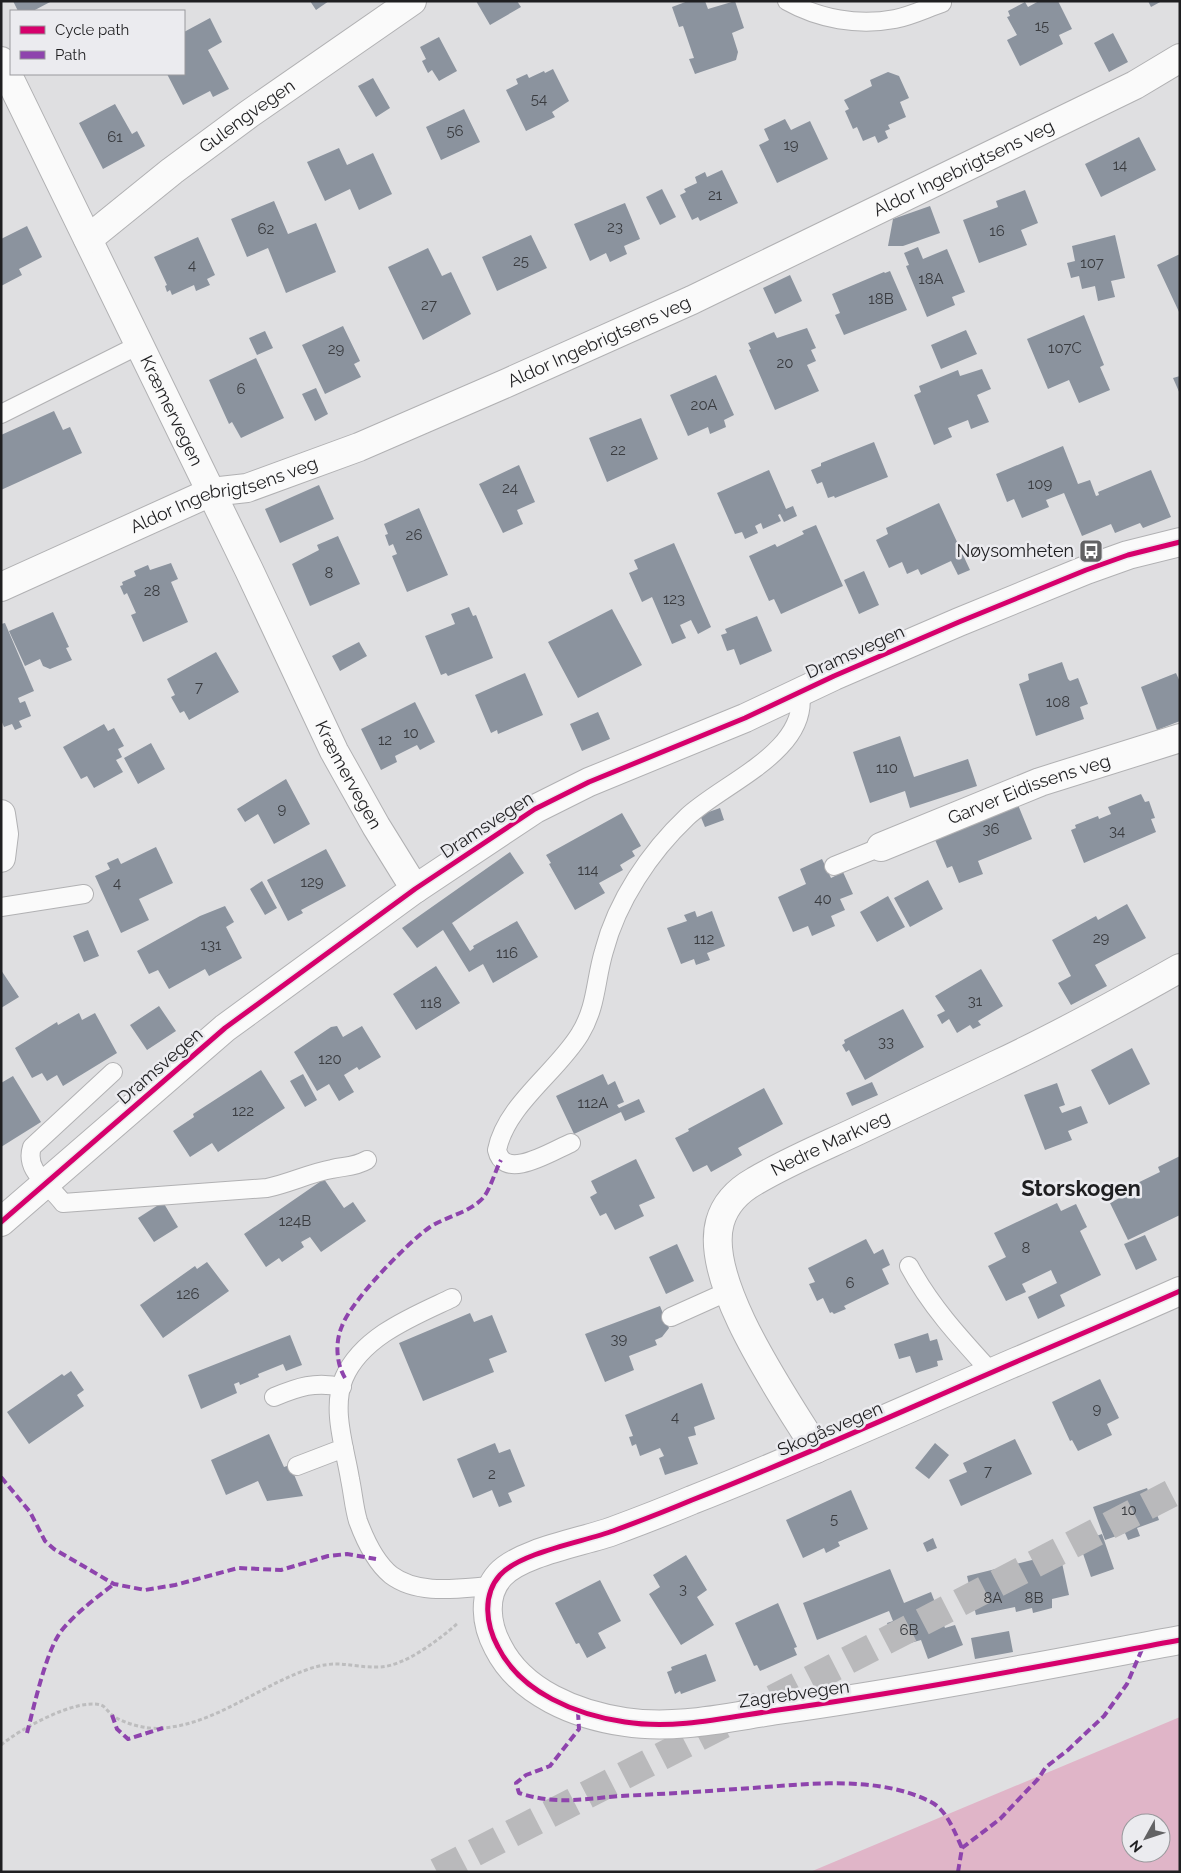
<svg xmlns="http://www.w3.org/2000/svg" width="1181" height="1873" font-family="Raleway,sans-serif">
<style>
.forest{fill:#e0b5c8;fill-rule:evenodd}
.building{fill:#8b939e}
.lines{fill:none;stroke-linecap:round;stroke-linejoin:round}
.primary-tunnel{stroke:#b9b9bb;stroke-width:28;stroke-dasharray:28 14;stroke-linecap:butt}
.service-casing{stroke:#b1b1b3;stroke-width:20}
.minor-casing{stroke:#b1b1b3;stroke-width:30}
.path{stroke:#bdbdbe;stroke-width:3;stroke-dasharray:4 2.5;stroke-linecap:butt}
.service{stroke:#fafafa;stroke-width:18}
.minor{stroke:#fafafa;stroke-width:28}
.quiet{stroke:#8e44ad;stroke-width:4;stroke-dasharray:8 4;stroke-linecap:butt}
.cycleway-casing{stroke:#ebebef;stroke-width:8}
.cycleway{stroke:#d6006c;stroke-width:5}
.labels{text-anchor:middle;stroke-width:5;stroke-linejoin:round;paint-order:stroke}
.number-label{font-size:15px;fill:#3a3c40}
.street-label{font-size:18px;fill:#1f1f21;stroke:#ebebef}
.poi-label{font-size:18px;fill:#1f1f21;stroke:#ebebef;text-anchor:end}
.district-label{font-size:22px;font-weight:bold;fill:#1f1f21;stroke:#ebebef}
</style>
<rect width="100%" height="100%" fill="#dfdfe1"/>
<path class="forest" d="M1180,1717v155h-370zM1131,1823h30v30h-30z"/>
<path class="building" d="M13,1h39l-19,10h-15z
M310,1h19l-13,9z
M476,1h41l4,6 -31,18z
M688,1h17l3,8 27,-8 9,27 -12,5 6,19 -2,8 -41,14 -6,-15 5,-1 -11,-32 -4,1 -7,-20z
M1039,1h19l14,28 -13,6 4,9 -43,22 -13,-26 10,-5 -10,-18 3,-1 -2,-5 17,-9 3,5z
M1148,1h14l-11,6z
M210,18l12,24 -14,8 21,39 -16,8 -3,-6 -27,14 -16,-31h17v-42z
M1113,33l15,29 -19,10 -15,-29z
M439,37l18,34 -18,10 -7,-11 -4,3 -6,-12 4,-2 -6,-12z
M553,69l16,32 -17,11 3,5 -29,14 -20,-41 12,-6 -2,-5 11,-5 2,4 15,-7 1,2z
M888,72l11,4 10,22 -9,4 6,15 -18,8 2,4 -5,2 3,7 -10,5 -3,-7 -12,5 -6,-14 -4,2 -8,-18 4,-2 -5,-9 28,-14 -2,-6z
M373,78l17,30 -14,9 -18,-31z
M115,104l17,30 5,-3 8,15 -42,23 -24,-46z
M464,109l16,33 -39,18 -15,-33z
M785,119l6,11 19,-9 18,38 -51,24 -18,-38 10,-5 -5,-11z
M1139,137l17,33 -55,27 -16,-33z
M339,148l8,17 26,-12 19,41 -33,16 -9,-21 -25,12 -18,-39z
M722,170l16,33 -38,18 -2,-4 -6,3 -12,-25 6,-3 -2,-3 13,-6 -2,-6 10,-5 2,5z
M662,189l14,28 -16,8 -14,-28z
M1025,190l13,33 -17,7 6,15 -48,18 -16,-43 35,-13 -2,-6z
M274,201l14,33 28,-11 20,49 -50,21 -18,-45 -21,9 -16,-38z
M625,203l15,36 -16,7 3,8 -17,8 -4,-9 -16,8 -16,-37z
M930,206l10,27 -37,13h-15l5,-27z
M27,226l15,31 -23,12 3,6 -21,11v-47z
M531,235l16,33 -50,23 -15,-34z
M1115,235l10,43 -14,3 4,16 -17,4 -3,-15 -13,3 -3,-13 -8,2 -4,-15 8,-2 -3,-15z
M198,237l17,38 -8,4 3,6 -14,6 -2,-6 -22,10 -2,-5 -3,2 -2,-6 2,-1 -13,-28z
M918,247l5,12 24,-10 18,43 -13,5 3,8 -28,12 -21,-51 3,-1 -5,-12z
M428,248l14,28 9,-4 20,42 -48,26 -35,-73z
M1180,254v60l-23,-49z
M890,271l17,39 -63,25 -9,-20 5,-2 -8,-19 52,-22 1,1z
M790,275l12,26 -27,13 -12,-26z
M1084,315l20,50 -4,2 10,23 -31,13 -10,-23 -21,9 -21,-50z
M343,326l17,35 -6,3 7,13 -36,17 -23,-49z
M807,328l9,20 -5,2 5,11 -9,4 12,26 -44,19 -26,-60 2,-1 -3,-6 26,-11 3,6z
M966,330l11,24 -36,15 -10,-24z
M265,331l8,17 -16,7 -8,-17z
M256,358l28,60 -43,20 -9,-16 -3,2 -20,-44z
M982,369l9,20 -14,6 12,27 -18,7 -3,-9 -20,8 4,9 -18,8 -20,-50 7,-3 -2,-6 39,-16 2,6z
M716,375l18,40 -10,5 2,7 -16,7 -2,-7 -20,9 -18,-41z
M1180,376v18l-7,-16z
M316,388l12,26 -13,7 -13,-27z
M54,411l9,19 7,-3 12,26 -81,37v-55z
M641,418l17,41 -51,23 -18,-44z
M874,442l14,35 -53,21 -1,-2 -6,2 -6,-16 -5,2 -6,-14 10,-4v-3z
M1063,446l15,38 12,-4 6,16 3,-1 -1,-3 53,-22 20,47 -28,11 -3,-5 -25,10 -4,-9 -29,12 -18,-43 -18,7 3,7 -27,11 -8,-19 -7,3 -11,-28z
M519,465l16,37 -18,8 6,14 -20,9 -24,-49z
M769,470l17,39 7,-3 4,10 -13,6 -4,-8 -2,1 3,6 -18,8 -2,-6 -6,3 3,7 -13,6 -3,-7 -7,2 -18,-41z
M319,485l15,34 -54,24 -15,-34z
M939,503l31,67 -12,5 -7,-14 -30,14 -3,-6 -11,5 -5,-12 -13,6 -13,-28 12,-6 -2,-6z
M419,508l29,67 -41,17 -15,-36 5,-2 -4,-10 -4,2 -4,-11 3,-1 -4,-10z
M816,525l27,61 -62,28 -7,-15 -5,2 -20,-45 26,-12 2,3 27,-13 -2,-3z
M338,536l22,48 -50,22 -18,-42 27,-14 -2,-5z
M674,543l37,84 -13,7 -7,-14 -11,5 6,13 -14,6 -20,-47 -10,5 -13,-29 9,-4 -4,-9z
M171,563l7,16 -7,3 17,40 -45,20 -12,-27 5,-2 -9,-20 -3,2 -4,-9 3,-1 -1,-3 14,-6 -2,-5 14,-6 2,5z
M864,571l15,34 -20,9 -15,-34z
M469,607l4,9 3,-1 17,43 -45,18 -2,-3 -5,2 -16,-39 30,-12 -4,-10z
M612,609l30,56 -64,33 -30,-56z
M53,612l16,35 -3,1 6,12 -22,9 -7,-3 -3,-7 -15,7 -16,-35z
M757,616l15,35 -32,14 -6,-16 -7,2 -6,-16 6,-2 -2,-4z
M5,623l29,68 -16,7 2,5 5,-2 6,15 -12,5 3,6 -7,3 -3,-6 -8,3 -3,-7v-96z
M359,642l8,14 -27,15 -8,-15z
M216,652l23,40 -50,28 -5,-9 -4,2 -9,-16 4,-2 -8,-16z
M1062,662l6,17 2,2 8,-3 10,26 -8,3 4,12 -48,17 -17,-52 10,-4 -1,-6z
M525,673l18,42 -45,19 -1,-4 -6,3 -16,-38z
M1176,673l4,9v39l-23,9 -16,-43z
M415,702l20,40 -15,8 -3,-5 -22,11 2,6 -16,8 -20,-41z
M598,712l12,27 -28,12 -12,-27z
M104,724l4,7 6,-3 10,18 -6,3 4,8 -6,3 7,12 -29,16 -7,-12 -6,3 -18,-32z
M900,736l14,41 54,-18 9,27 -67,22 -5,-17 -35,12 -17,-51z
M151,743l14,26 -27,15 -14,-26z
M286,779l24,45 -36,20 -16,-30 -13,8 -8,-13z
M1141,794l4,8 4,-1 6,17 -4,1 5,13 -72,31 -13,-33 5,-2 -1,-3 23,-9 1,3 12,-5 -3,-7z
M1016,800l16,39 -54,22 5,13 -24,9 -7,-17 -5,2 -14,-33z
M720,808l4,12 -19,7 -5,-12z
M622,813l19,33 -9,5 3,5 -15,9 3,5 -24,13 6,10 -30,17 -26,-46 2,-1 -5,-8z
M156,847l17,36 -34,16 10,21 -28,13 -26,-57 15,-7 -3,-6 11,-5 3,6z
M326,849l20,37 -45,24 2,3 -15,8 -21,-41z
M510,852l14,21 -72,50 18,28 4,-3 -1,-2 44,-25 21,36 -45,26 -10,-19 -14,8 -26,-42 -26,18 -15,-20z
M822,859l9,19 12,-6 10,22 -13,5 5,11 -14,6 4,10 -23,10 -4,-10 -15,6 -15,-35 28,-13 -6,-15z
M928,880l15,29 -33,18 -16,-29z
M262,881l15,27 -12,7 -15,-26z
M888,896l17,31 -28,15 -17,-30z
M1127,904l19,34 -51,27 12,21 -36,19 -13,-22 13,-7 -19,-36 44,-24 2,4z
M225,906l9,16 -8,5 16,31 -33,18 -4,-7 -36,20 -11,-19 -9,4 -12,-23 63,-35z
M695,911l2,6 15,-6 13,35 -18,7 3,7 -14,5 -2,-6 -13,5 -14,-36 20,-7 -3,-6z
M88,930l11,26 -15,6 -11,-26z
M436,966l24,37 -44,27 -23,-36z
M981,969l22,37 -25,15 3,4 -8,4 -3,-4 -13,8 -8,-14 -7,5 -5,-9 8,-4 -10,-15z
M1,970l18,27 -18,11z
M159,1006l17,25 -29,19 -17,-25z
M903,1009l21,38 -59,33 -16,-30 -3,2 -4,-7 3,-2 -1,-3z
M79,1013l3,7 13,-7 22,40 -54,33 -6,-11 -10,6 -5,-8 -10,5 -17,-30 42,-26 1,3z
M337,1026l6,11 19,-11 19,31 -22,13 -2,-3 -13,8 10,17 -15,9 -10,-17 -12,7 -23,-39 37,-25z
M1132,1048l18,36 -41,21 -18,-35z
M261,1070l24,38 -67,44 -6,-9 -22,14 -17,-26 21,-14 -1,-3z
M303,1074l14,26 -12,7 -15,-26z
M603,1074l5,11 7,-4 9,21 -7,3 2,3 20,-9 6,13 -20,9 -4,-9 -47,22 -18,-38z
M13,1076l28,46 -40,25v-64z
M872,1082l6,13 -26,11 -6,-13z
M1057,1083l8,22 -6,2 3,6 19,-7 7,17 -20,8 4,9 -27,10 -21,-55z
M764,1088l19,36 -45,24 4,7 -31,17 -4,-7 -14,7 -18,-34 14,-7 -1,-2z
M1180,1156v59l-52,25 -18,-37 15,-8 -2,-5 37,-18 -2,-5z
M636,1159l19,39 -16,7 5,11 -29,14 -9,-17 -6,3 -10,-19 7,-4 -6,-12z
M324,1179l20,29 9,-6 13,19 -45,31 -11,-15 -9,5 3,5 -22,15 -3,-4 -13,9 -22,-33z
M163,1202l15,25 -24,15 -16,-24z
M1057,1203l4,8 15,-7 11,23 -7,4 21,44 -41,20 5,11 -27,13 -10,-22 29,-14 -6,-13 -29,14 4,8 -20,9 -18,-35 18,-9 -12,-24z
M1145,1235l12,25 -21,10 -12,-26z
M866,1239l8,15 9,-5 7,16 -8,4 7,15 -45,22 2,3 -12,5 -2,-2 -2,1 -7,-15 -6,3 -8,-17 6,-2 -7,-14z
M677,1244l17,37 -28,13 -17,-37z
M207,1262l22,29 -66,47 -23,-33 55,-39 2,3z
M660,1306l9,22 -7,9 -7,3 2,5 -28,11 5,14 -29,12 -20,-48z
M470,1313l4,9 18,-7 15,37 -18,7 5,13 -71,29 -24,-58z
M928,1333l2,8 7,-2 6,21 -6,1 1,5 -22,7 -6,-17 -11,3 -5,-15z
M290,1335l12,30 -16,6 -3,-7 -25,10 1,3 -19,8 -1,-3 -5,2 3,9 -36,16 -13,-34z
M71,1371l13,19 -7,5 7,11 -55,38 -22,-32 55,-38 2,2z
M1100,1379l19,39 -12,6 5,11 -34,16 -6,-11 -2,1 -18,-39z
M702,1383l13,36 -21,8 2,8 -8,2 10,27 -33,11 -6,-17 5,-2 -4,-8 -20,8 -4,-12 -4,2 -3,-9 4,-1 -8,-21z
M269,1434l15,33 6,-2 13,31 -36,5 -9,-20 -32,14 -15,-35z
M1015,1439l17,35 -71,32 -12,-26 18,-8 -4,-9z
M495,1443l4,10 11,-4 15,37 -17,7 4,9 -13,5 -7,-17 -19,8 -16,-39z
M935,1443l14,12 -20,24 -14,-11z
M1147,1488l12,32 -22,8 3,8 -12,4 -3,-7 -20,7 -12,-33z
M851,1490l17,39 -30,13 2,4 -14,7 -2,-5 -21,10 -17,-38z
M1102,1534l12,35 -23,8 -12,-35z
M933,1538l4,10 -10,4 -4,-9z
M686,1555l21,35 -10,7 17,28 -33,20 -32,-51 11,-7 -7,-12z
M1048,1556l2,10 12,-3 7,32 -17,4v9l-19,5 -1,-5 -16,4 -1,-5 -39,8 -9,-39z
M890,1569l14,34 27,-11 14,36 10,-3 8,20 -35,14 -7,-19 -25,7 -9,-24 6,-2 -4,-10 -72,29 -14,-37z
M600,1580l21,41 -23,12 8,15 -19,10 -8,-15 -3,1 -21,-41z
M778,1603l19,44 -3,1 3,7 -37,16 -3,-6 -3,1 -19,-43z
M1009,1631l4,21 -38,7 -4,-21z
M706,1654l10,27 -35,13 -1,-3 -5,3 -8,-22 5,-2 -1,-3z"/>
<g class="lines">
<path class="primary-tunnel" d="M437,1872l743,-383"/>
<g class="service-casing">
<path id="service" d="M787,1c32,18 71,25 108,18 16,-3 32,-11 47,-16
M1,414l138,-69
M834,866l47,-19
M1,907l83,-13
M113,1072l-81,75c-8,24 18,38 31,56l204,-15c23,-5 43,-15 65,-19 13,-3 23,-2 35,-9
M571,1143c-19,8 -67,39 -74,7 9,-45 60,-78 83,-116 17,-28 15,-53 24,-83 13,-50 46,-99 83,-134 36,-34 123,-66 113,-125
M909,1266c22,41 52,73 83,107
M452,1298c-38,18 -90,38 -108,80 -13,31 1,70 6,101 3,14 4,29 8,42 7,19 17,41 33,54 28,21 69,13 101,11
M671,1317l58,-26
M274,1397c24,-10 41,-16 68,-10
M297,1466l47,-18"/>
</g>
<g class="minor-casing">
<g id="minor">
<path id="s1" d="M1,61l248,509 85,181 42,75 39,63"/>
<path id="s2" d="M88,239l84,-68 77,-57 163,-113"/>
<path id="s3" d="M1,587l210,-95 36,-4 112,-41 150,-65 183,-82 443,-215 45,-27"/>
<path d="M1,814l3,20 -3,24"/>
<path id="s4" d="M881,847l159,-65 140,-44"/>
<path d="M1,1222l224,-194 190,-139 120,-80 54,-27 156,-64 89,-42 125,-54 127,-52 42,-15 52,-13"/>
<path d="M1180,1291c-54,24 -108,47 -162,70 -109,47 -216,96 -326,139 -26,11 -52,21 -79,31 -30,11 -92,21 -113,44 -18,20 -14,50 -2,72 23,46 79,68 127,75 51,8 104,-5 153,-12 135,-19 268,-45 402,-70"/>
<path id="s5" d="M816,1449c-31,-51 -113,-167 -96,-227 5,-18 19,-32 35,-41 32,-19 68,-34 102,-50 46,-22 92,-44 139,-66 62,-29 124,-63 184,-97"/>
</g>
</g>
<path class="path" d="M1,1745c19,-16 75,-47 100,-40 5,2 7,7 11,10 12,9 36,15 51,13 52,-4 95,-41 143,-58 32,-12 44,-2 74,-3 25,-1 60,-28 78,-44"/>
<use href="#service" class="service"/>
<use href="#minor" class="minor"/>
<path class="quiet" d="M345,1378c-9,-15 -10,-36 -3,-52 9,-25 65,-83 88,-99 17,-11 39,-14 53,-29 8,-10 12,-27 18,-38
M1,1477l29,35 15,29 9,8 60,35 31,6 30,-5 63,-17 43,2 47,-14 19,-2 29,5
M578,1712l1,17 -29,37 -24,9 -10,8 3,10c37,12 64,6 101,3 44,-2 88,-5 132,-8 57,-4 126,-13 179,14 16,8 24,31 31,46
M112,1715l5,14 11,10 35,-11
M27,1733c7,-26 19,-83 35,-103 15,-18 34,-32 52,-46
M958,1872l4,-24 38,-29 38,-40 8,-12 22,-17 36,-34 23,-32 16,-37"/>
<g class="cycleway-casing">
<path id="cycleway" d="M1,1222l224,-194 190,-139 120,-80 54,-27 156,-64 89,-42 125,-54 127,-52 42,-15 52,-13
M1180,1291c-54,24 -108,47 -162,70 -109,47 -216,96 -326,139 -26,11 -52,21 -79,31 -30,11 -92,21 -113,44 -18,20 -14,50 -2,72 23,46 79,68 127,75 51,8 104,-5 153,-12 135,-19 268,-45 402,-70"/>
</g>
<use href="#cycleway" class="cycleway"/>
</g>
<defs>
<g id="bus-square" transform="scale(1.25)"><rect x="-9" y="-9" width="18" height="18" rx="4" fill="#626264" stroke="#ebebef"/><path d="M-5-6H5V4H4V6H2V4H-2V6H-4V4H-5ZM-3.5-4V0h7V-4ZM-3.5 1.2v1.5H-2V1.2ZM2 1.2v1.5H3.5V1.2Z" fill="#fff"/></g>
</defs>
<g fill-rule="evenodd">
<use href="#bus-square" x="1091" y="551"/>
</g>
<g class="labels">
<g class="number-label">
<text x="1042" y="31">15</text>
<text x="539" y="104">54</text>
<text x="455" y="136">56</text>
<text x="115" y="142">61</text>
<text x="791" y="150">19</text>
<text x="1120" y="170">14</text>
<text x="715" y="200">21</text>
<text x="615" y="232">23</text>
<text x="266" y="234">62</text>
<text x="997" y="236">16</text>
<text x="521" y="266">25</text>
<text x="1092" y="268">107</text>
<text x="192" y="270">4</text>
<text x="931" y="284">18A</text>
<text x="881" y="304">18B</text>
<text x="429" y="310">27</text>
<text x="1065" y="353">107C</text>
<text x="336" y="354">29</text>
<text x="785" y="368">20</text>
<text x="241" y="394">6</text>
<text x="704" y="410">20A</text>
<text x="618" y="455">22</text>
<text x="1040" y="489">109</text>
<text x="510" y="493">24</text>
<text x="414" y="540">26</text>
<text x="329" y="578">8</text>
<text x="152" y="596">28</text>
<text x="674" y="604">123</text>
<text x="199" y="692">7</text>
<text x="1058" y="707">108</text>
<text x="411" y="738">10</text>
<text x="385" y="745">12</text>
<text x="887" y="773">110</text>
<text x="282" y="814">9</text>
<text x="991" y="834">36</text>
<text x="1117" y="836">34</text>
<text x="588" y="875">114</text>
<text x="312" y="887">129</text>
<text x="117" y="888">4</text>
<text x="823" y="904">40</text>
<text x="1101" y="943">29</text>
<text x="704" y="944">112</text>
<text x="211" y="950">131</text>
<text x="507" y="958">116</text>
<text x="975" y="1006">31</text>
<text x="431" y="1008">118</text>
<text x="886" y="1047">33</text>
<text x="330" y="1064">120</text>
<text x="593" y="1108">112A</text>
<text x="243" y="1116">122</text>
<text x="295" y="1226">124B</text>
<text x="1026" y="1253">8</text>
<text x="850" y="1288">6</text>
<text x="188" y="1299">126</text>
<text x="619" y="1344">39</text>
<text x="1097" y="1414">9</text>
<text x="675" y="1422">4</text>
<text x="988" y="1476">7</text>
<text x="492" y="1479">2</text>
<text x="1129" y="1515">10</text>
<text x="834" y="1524">5</text>
<text x="683" y="1594">3</text>
<text x="993" y="1603">8A</text>
<text x="1034" y="1603">8B</text>
<text x="909" y="1635">6B</text>
</g>
<g class="street-label">
<text dy="6" stroke="none"><textPath href="#s2" startOffset="201">Gulengvegen</textPath></text>
<text dy="6" stroke="none"><textPath href="#s3" startOffset="1052">Aldor Ingebrigtsens veg</textPath></text>
<text dy="6" stroke="none"><textPath href="#s3" startOffset="648">Aldor Ingebrigtsens veg</textPath></text>
<text dy="6" stroke="none"><textPath href="#s1" startOffset="389">Kræmervegen</textPath></text>
<text dy="6" stroke="none"><textPath href="#s3" startOffset="242">Aldor Ingebrigtsens veg</textPath></text>
<text transform="translate(855 652) rotate(-24)" y="6">Dramsvegen</text>
<text dy="6" stroke="none"><textPath href="#s1" startOffset="794">Kræmervegen</textPath></text>
<text dy="6" stroke="none"><textPath href="#s4" startOffset="159">Garver Eidissens veg</textPath></text>
<text transform="translate(487 825) rotate(-33)" y="6">Dramsvegen</text>
<text transform="translate(160 1066) rotate(-41)" y="6">Dramsvegen</text>
<text dy="6" stroke="none"><textPath href="#s5" startOffset="391">Nedre Markveg</textPath></text>
<text transform="translate(830 1429) rotate(-23)" y="6">Skogåsvegen</text>
<text transform="translate(794 1694) rotate(-8)" y="6">Zagrebvegen</text>
</g>
<g class="poi-label">
<text x="1074" y="557">Nøysomheten</text>
</g>
<g class="district-label">
<text x="1081" y="1196">Storskogen</text>
</g>
</g>
<rect width="1181" height="1873" fill="none" stroke="#1f1f21" stroke-width="5"/>
<rect x="10" y="10" width="175" height="65" fill="#ebebef" stroke="#99999d"/>
<rect x="20" y="26" width="25" height="8" fill="#d6006c" stroke="#99999d"/>
<text x="55" y="35" font-size="15" fill="#1f1f21">Cycle path</text>
<rect x="20" y="51" width="25" height="8" fill="#8e44ad" stroke="#99999d"/>
<text x="55" y="60" font-size="15" fill="#1f1f21">Path</text>
<g transform="translate(1146 1838) rotate(230)"><circle r="24" fill="#ebebef" stroke="#99999d"/>
<path d="M0-4L9 19L0 12L-9 19Z" fill="#626264"/>
<text y="-8" font-size="14" font-weight="bold" text-anchor="middle" fill="#1f1f21">N</text>
</g>
</svg>
